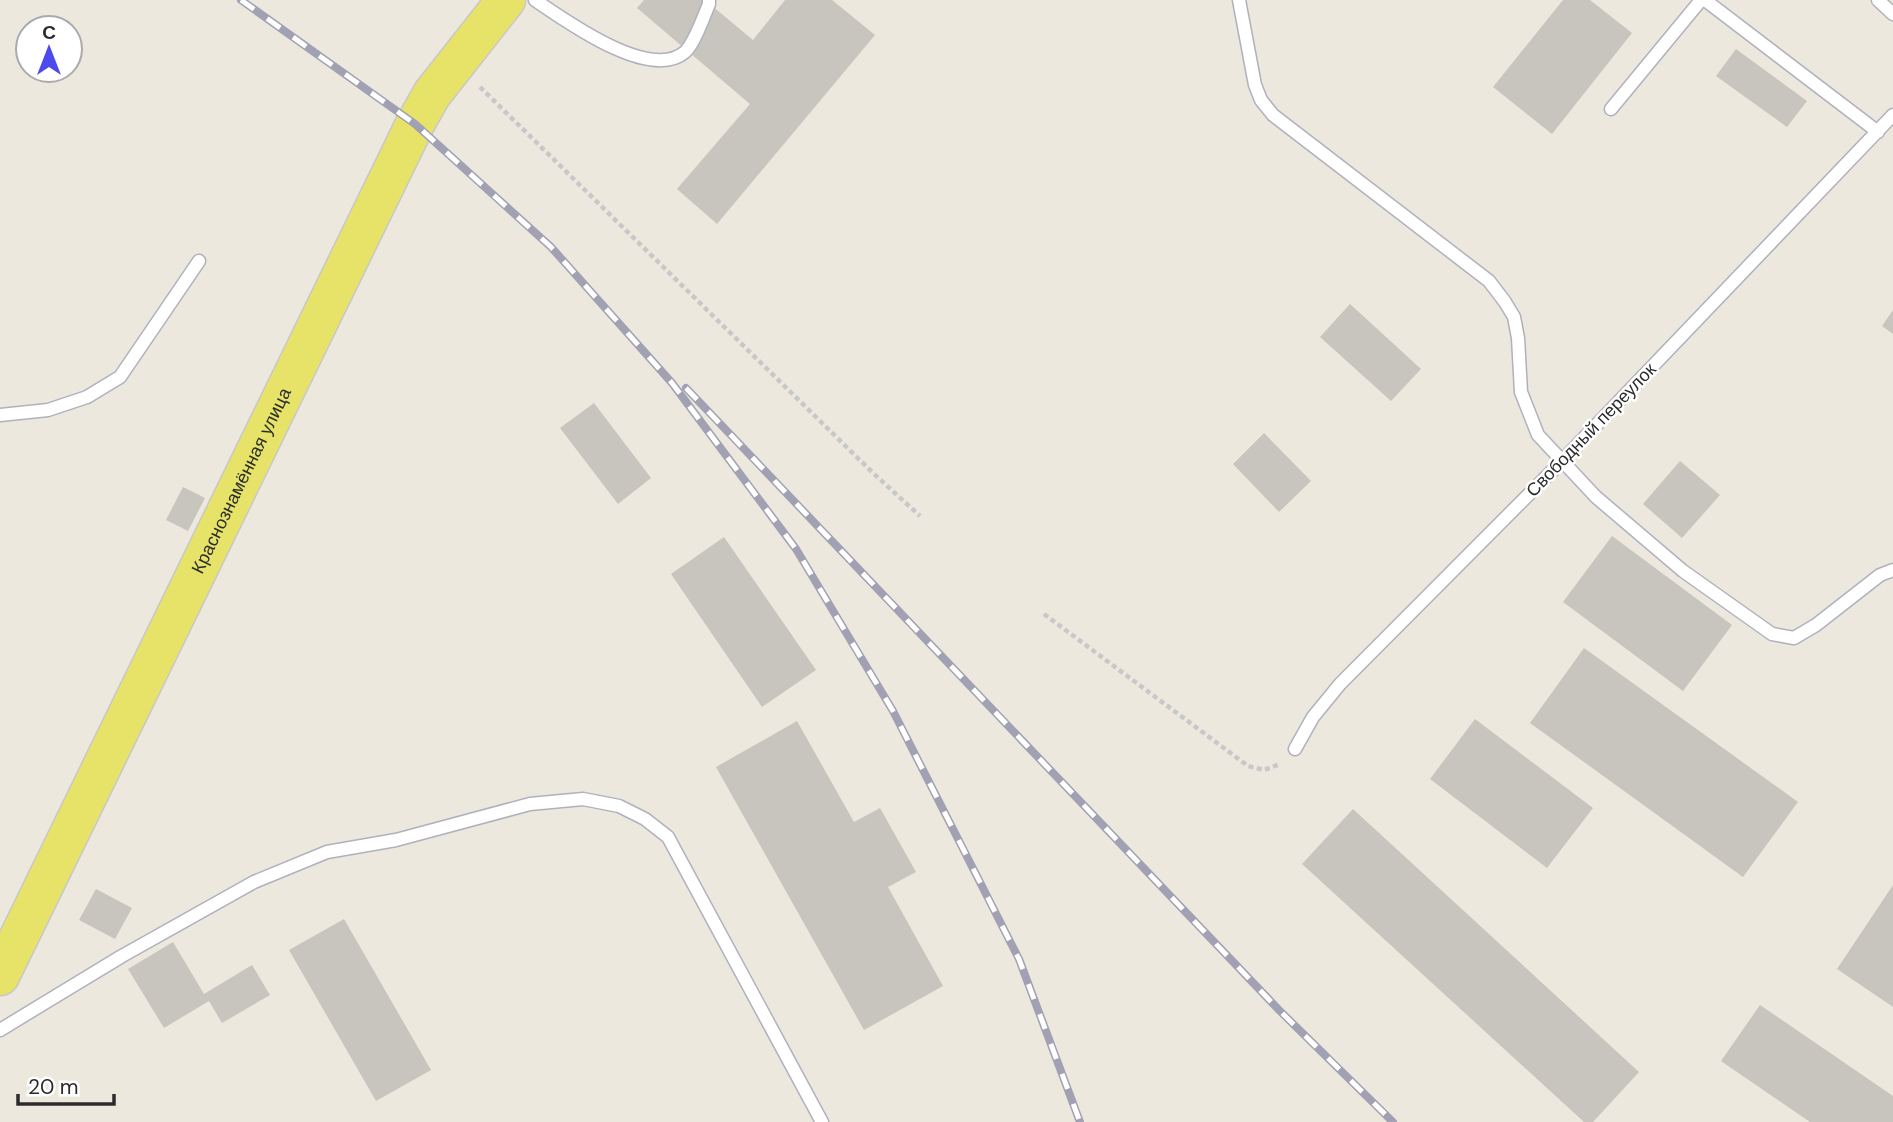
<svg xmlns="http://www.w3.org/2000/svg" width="1893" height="1122" font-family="'DM Sans',sans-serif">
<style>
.building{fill:#c7c5bd}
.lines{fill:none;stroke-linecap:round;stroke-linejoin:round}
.lane-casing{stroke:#b1b1bd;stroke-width:15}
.primary-casing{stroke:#c8c8c8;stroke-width:41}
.path{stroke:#c8c8c8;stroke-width:4.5;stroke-dasharray:5 3.5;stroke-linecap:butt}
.lane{stroke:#fff;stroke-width:12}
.primary{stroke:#e6e368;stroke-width:38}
.rail-casing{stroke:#a2a1b4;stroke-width:8}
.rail{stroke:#fff;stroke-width:5;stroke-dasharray:16;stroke-linecap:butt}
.labels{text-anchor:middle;stroke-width:5;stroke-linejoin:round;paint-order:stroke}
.street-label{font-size:18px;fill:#2b2b2b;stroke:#fff}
</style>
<rect width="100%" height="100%" fill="#ece8de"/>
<path class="building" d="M644,0h61l48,40 32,-40h47l43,35 -158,189 -40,-35 73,-85 -113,-96z
M1563,0h27l42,33 -80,101 -59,-47z
M1736,49l71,52 -20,26 -71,-51z
M1350,304l71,65 -30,32 -71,-64z
M1893,310v24l-11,-8z
M594,403l57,75 -33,26 -58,-76z
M1264,433l47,48 -32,31 -46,-48z
M1680,461l40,34 -38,43 -39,-34z
M183,487l22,11 -17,33 -22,-11z
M1612,536l120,89 -49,66 -120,-89z
M724,537l92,133 -54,37 -91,-133z
M1584,648l214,154 -55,75 -213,-154z
M1475,719l118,89 -46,60 -117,-89z
M797,721l57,101 26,-14 36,64 -28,15 55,99 -79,44 -148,-263z
M1353,809l286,263 -46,50h-9l-282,-258z
M1893,885v122l-56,-38z
M96,889l36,19 -17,31 -36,-19z
M344,919l87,151 -55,31 -87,-151z
M173,942l31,52 48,-29 18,30 -48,28 -13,-22 -45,27 -36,-59z
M1760,1005l133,91v26h-83l-89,-61z"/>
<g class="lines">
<g class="lane-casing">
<path id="lane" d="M535,0c31,21 115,82 150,52 9,-8 19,-36 24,-48v-4
M1239,0l16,85 6,15 12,15 216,166 16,21 9,15 4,21 3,54 17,43 58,62 87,74 89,63 22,4 22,-13 64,-50 13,-5
M1705,0l173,132
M1878,0l15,14
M1611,109l90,-109
M0,415l48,-5 39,-13 33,-20 79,-116
M1295,749l18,-32 27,-33 221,-222 332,-347
M0,1030l122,-74 132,-74 73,-30 69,-12 134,-36 53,-5 36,7 26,13 23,18 154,285"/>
</g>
<g class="primary-casing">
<g id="primary">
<path id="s1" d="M0,976l415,-852 17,-30 74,-94"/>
</g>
</g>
<path class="path" d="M480,87l392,385 48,44
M1044,614l204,152 16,4 16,-6"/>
<use href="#lane" class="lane"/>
<use href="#primary" class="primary"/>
<g class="rail-casing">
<path id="rail" d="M241,0l174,124 136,123 121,136 124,166 97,162 126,248 61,163
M686,388l593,622 114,112"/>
</g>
<use href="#rail" class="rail"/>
</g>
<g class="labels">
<g class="street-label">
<text transform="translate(1591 430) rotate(-46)" y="6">Свободный переулок</text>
<text dy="6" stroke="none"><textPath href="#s1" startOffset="551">Краснознамённая улица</textPath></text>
</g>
</g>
<g transform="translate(49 49)"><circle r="33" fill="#ffffff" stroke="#aaaaaa" stroke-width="2"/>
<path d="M0-5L12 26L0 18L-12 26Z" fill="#4d4aed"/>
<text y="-10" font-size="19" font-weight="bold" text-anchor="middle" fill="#2b2b2b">С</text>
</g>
<path d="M18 1094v10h96v-10" fill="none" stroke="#2b2b2b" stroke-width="3.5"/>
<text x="28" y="1094" font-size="21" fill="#2b2b2b" stroke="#ffffff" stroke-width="5" paint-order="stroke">20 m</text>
</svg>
